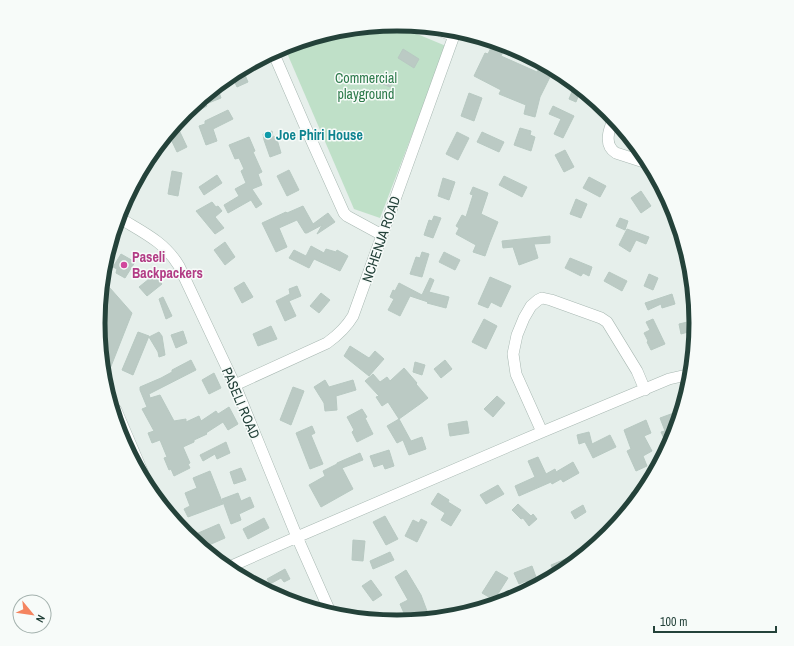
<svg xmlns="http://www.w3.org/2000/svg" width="794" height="646" font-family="'Archivo Narrow',sans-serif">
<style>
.green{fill:#bfe0c8}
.building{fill:#bbcac4;stroke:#b8c9c2}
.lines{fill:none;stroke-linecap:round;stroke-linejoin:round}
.minor-casing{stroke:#a8b8b2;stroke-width:12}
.minor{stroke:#fff;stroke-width:11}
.culture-dot{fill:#0f9aa8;stroke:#f7fbf9;stroke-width:1.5}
.hotel-dot{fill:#d1479c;stroke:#f7fbf9;stroke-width:1.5}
.labels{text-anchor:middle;stroke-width:3;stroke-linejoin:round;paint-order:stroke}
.park-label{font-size:14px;fill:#2d7a4b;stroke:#f7fbf9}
.culture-label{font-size:14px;font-weight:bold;fill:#0d838f;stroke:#f7fbf9;text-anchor:start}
.street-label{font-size:14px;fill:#24423a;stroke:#f7fbf9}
.hotel-label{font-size:14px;font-weight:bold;fill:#b23c85;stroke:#f7fbf9;text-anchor:start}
.rim{fill:none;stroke:#24423a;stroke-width:5}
</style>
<rect width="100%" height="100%" fill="#e6efeb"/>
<path class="green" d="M393,24l53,22 -66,172 -26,-9 -70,-163 55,-16z"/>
<path class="building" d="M494,41l12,4 -5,11 36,16 5,-9 12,6 -14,28 -5,20 -11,-3 2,-9 -27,-11 2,-4 -27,-14 11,-23 3,1z
M403,49l16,10 -5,9 -16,-10z
M242,68l6,14 -11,5 -6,-13z
M382,74l12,6 -4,7 -12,-5z
M575,84l6,5 -5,13 -7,-3z
M217,86l4,12 -15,6 1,2 -9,5 -2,-4 -6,3 -1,-1z
M469,93l13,5 -8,23 -13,-5z
M553,106l21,10 -11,22 -9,-4 7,-15 -12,-5z
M228,110l5,9 -20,10 4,12 -11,4 -7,-19 6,-2v-3z
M175,125l4,5 8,17 -10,5 -8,-17 3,-2 -2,-3z
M520,128l11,3 -1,4 5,2 -4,14 -17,-6z
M272,131l1,6 3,-1 5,17 -11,4 -6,-17 -1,-6z
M457,132l12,6 -11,22 -12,-6z
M482,132l22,10 -5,10 -22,-10z
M249,137l6,14 -2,1 9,20 -4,2 4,11 -10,4 10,15 -6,4 -5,-8 -23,13 -4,-8 15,-9 -4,-7 11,-6 -5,-12 3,-2 -5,-11 -4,1 -6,-14z
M565,150l9,17 -10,5 -9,-17z
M289,170l10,20 -12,6 -10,-20z
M172,171l10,2 -4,23 -10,-2z
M217,175l5,8 -18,12 -5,-8z
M504,176l23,11 -5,10 -23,-12z
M589,177l17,9 -6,11 -17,-9z
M443,178l12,4 -6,18 -11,-4z
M473,187l15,6 -7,21 17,8 -8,20 -5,14 -12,-4 3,-7 -20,-11 3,-6 -3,-2 6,-11 4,2 7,-22 -3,-1z
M641,191l10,15 -10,7 -10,-15z
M576,199l11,5 -6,14 -11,-4z
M212,202l4,5 2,-1 4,5 -7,6 9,11 -9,6 -19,-23z
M303,206l10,18 15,-11 7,9 -18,12 5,-9 -15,8h-2l-8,-13 -18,8 8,19 -11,5 -14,-29 24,-11 1,1z
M670,206l3,3 6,18 -11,-10 1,-1 -4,-4z
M434,216l7,2 -8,20 -9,-3 5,-15 3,1z
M620,218l8,3 -3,9 -9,-4z
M627,229l22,8 -3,7 -10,-4 -6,12 -11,-7z
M550,236v7l-16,1 4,14 -19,7 -6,-18 -10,1 -1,-7z
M225,242l10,15 -10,8 -11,-15z
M311,246l13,7 2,-4 10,3 1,-2 11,6 -8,15 -26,-12 -5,9 -20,-10 5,-8 12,6z
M422,252l7,2 -7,23 -12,-3 6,-17 4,1z
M444,252l16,8 -5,10 -16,-8z
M121,254l14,8 -10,16 -9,-5 1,-4 -4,-2z
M570,258l22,9 -3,9 -6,-3 -2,3 -16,-8z
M609,272l18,9 -5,10 -18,-10z
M649,274l9,4 -5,12 -9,-4z
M154,275l8,9 -15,12 -8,-9z
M490,277l21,9 -10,21 -10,-5 -3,6 -10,-4z
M430,278l4,2 -5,12 20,5 -3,11 -19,-5 1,-1 -18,-6 -10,20 -12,-6 6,-11 -4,-2 3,-7 2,1 4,-8 23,12z
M102,279l30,34 -28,71 -6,-61z
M244,282l9,15 -11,6 -8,-15z
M297,286l4,10 -12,5 7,15 -11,5 -9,-20 14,-7 -1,-5z
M321,293l9,7 -11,13 -9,-7z
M672,294l3,10 -13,4 -1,-4 -13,6 -3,-7z
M163,297l9,19 -6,3 -7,-20z
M484,319l13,7 -11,23 -14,-7z
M653,319l12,25 -14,6 -4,-8 1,-1 -4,-8 6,-3 -4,-8z
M696,320l-1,10 -14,4 -2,-10z
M271,326l6,13 -19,7 -5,-12z
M183,331l4,12 -11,5 -5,-13z
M138,332l11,4 -16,39 -11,-5z
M159,332l3,4 3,19 -6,2 -1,-5 -9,-15z
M350,346l19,12 6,-7 9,8 -15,17 -25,-20z
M191,360l5,10 -47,24 1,4 10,-3 14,26 12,-2v3l13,-6 2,5 15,-10 2,3 11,-7 9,17 -10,6 -5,-8 -17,11 1,1 -13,6v2l-11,5 7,16 -2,1 2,4 -16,8 -3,-7 -2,1 -5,-12 3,-1 -7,-17 -8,3 -4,-10 6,-2 -12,-22 5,-2 -7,-17v-3l21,-9 11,-6v-2z
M445,360l7,9 -11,9 -7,-9z
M415,362l10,3 -3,10 -9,-3z
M404,368l13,15 -1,1 12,14 -8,6 -21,15 -11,-17 -6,4 -6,-9 3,-1 -14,-15 8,-7 7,8 7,-5 3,4z
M214,373l7,15 -12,6 -7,-14z
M325,380l4,7 24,-7 3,10 -20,6 1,14 -12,1 -1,-8 -10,-16z
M293,387l11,4 -13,34 -11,-5z
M497,396l8,7 -12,14 -9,-8z
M362,409l5,8 -2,1 8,16 -16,8 -5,-10 2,-2 -7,-13z
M682,410l-5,14 -4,1 3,5 -3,8 -5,9 -7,-15 4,-1 -5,-13z
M399,419l12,22 11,-4 4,12 -17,6 -6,-15 -6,3 -10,-17z
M646,420l5,13 -7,3 8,15 -9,5 4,10 -11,5 -9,-20 4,-2 -7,-19z
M467,421l2,12 -19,3 -2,-12z
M312,426l3,7 -4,2 12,29 -13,5 -14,-36z
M589,432l3,12 18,-9 6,12 -23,11 -8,-16 -6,2 -2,-9z
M226,442l4,11 -13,6 -2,-5 -12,7 -3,-6z
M389,450l5,16 -9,3 -2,-5 -9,3 -4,-11z
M360,453l3,7 -21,8 11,21 -32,18 -12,-22 16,-9 -2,-5 14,-7v-1z
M538,457l8,17 9,-5 1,3 17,-10 6,11 -16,9 -2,-3 -9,5 -1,-2 -32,14 -4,-10 20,-9 -7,-16z
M241,468l5,12 -12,4 -4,-12z
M210,471l13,33 -35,13 -4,-8 6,-3 -5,-13 12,-5 -4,-10z
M651,480l-6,9 -6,8 -4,3 -4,-7z
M498,485l6,9 -18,10 -6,-9z
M238,493l3,8 9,-4 4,10 -15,7 2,6 -10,4 -9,-25z
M438,493l11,7 -1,2 13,8 -10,16 -10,-6 4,-7 -14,-9z
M518,504l13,12 2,-2 4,5 -8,7 -6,-8 -2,1 -9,-9z
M583,505l3,7 -11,7 -4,-7z
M385,516l13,23 -12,6 -13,-23z
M264,518l5,10 -21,11 -5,-10z
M421,519l6,3 -10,20 -12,-6 8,-16 6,3z
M219,524l6,14 -23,10 -13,-11z
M353,540l12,1 -2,20 -11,-1z
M390,552l4,8 -21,9 -3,-8z
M568,558l3,7 -8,7 -7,4 -5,-11z
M532,566l4,11 -2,1 2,8 -7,4 -3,-9 -7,3 -5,-11z
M285,569l5,10 -6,3 -3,-4 -11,6 -3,-5z
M406,570l15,25 6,16 -20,9 -7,-16 8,-4 -13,-23z
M496,571l12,7 -14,22 -12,-7z
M371,580l11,15 -9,6 -11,-15z"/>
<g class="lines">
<g class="minor-casing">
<path id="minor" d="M430,27l24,9
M273,52l32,74 39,87 3,3 35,19
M614,118c-5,11 -11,27 2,35l34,11
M118,217c24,15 46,24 61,49l56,119 62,152 34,77
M235,385l92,-42c11,-8 19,-15 26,-27l103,-286
M116,410l35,82
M542,432l-26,-58 -3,-20 4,-19 7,-17 7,-12 7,-6 4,-2 9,2 50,18 6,4 30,49 8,19
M227,568l70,-31 245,-105 127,-53 22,-5"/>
</g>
<use href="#minor" class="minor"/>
</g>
<circle class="culture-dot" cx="268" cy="135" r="4"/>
<circle class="hotel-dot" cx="124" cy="265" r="4"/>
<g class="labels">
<g class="park-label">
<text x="366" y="83">Commercial<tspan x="366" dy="16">playground</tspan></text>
</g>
<g class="culture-label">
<text x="276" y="140">Joe Phiri House</text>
</g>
<g class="street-label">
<text transform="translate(381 239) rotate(-71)" y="5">NCHENJA ROAD</text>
<text transform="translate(241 403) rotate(67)" y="5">PASELI ROAD</text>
</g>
<g class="hotel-label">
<text x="132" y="262">Paseli<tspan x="132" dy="16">Backpackers</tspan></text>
</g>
</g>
<path d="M0 0H794V646H0ZM105 323a292 292 0 1 1 584 0a292 292 0 1 1-584 0Z" fill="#f7fbf9" fill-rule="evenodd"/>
<path class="rim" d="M105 323a292 292 0 1 1 584 0a292 292 0 1 1-584 0Z"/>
<g transform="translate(32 614) rotate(119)"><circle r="19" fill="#f7fbf9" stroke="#a3b1ad"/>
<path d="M0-3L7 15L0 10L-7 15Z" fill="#f4845f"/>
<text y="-6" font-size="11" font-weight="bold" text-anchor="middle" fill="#24423a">N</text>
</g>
<path d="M654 626v6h122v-6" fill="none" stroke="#24423a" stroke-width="2"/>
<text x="660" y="626" font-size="12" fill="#24423a" stroke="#f7fbf9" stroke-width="3" paint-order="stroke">100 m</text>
</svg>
